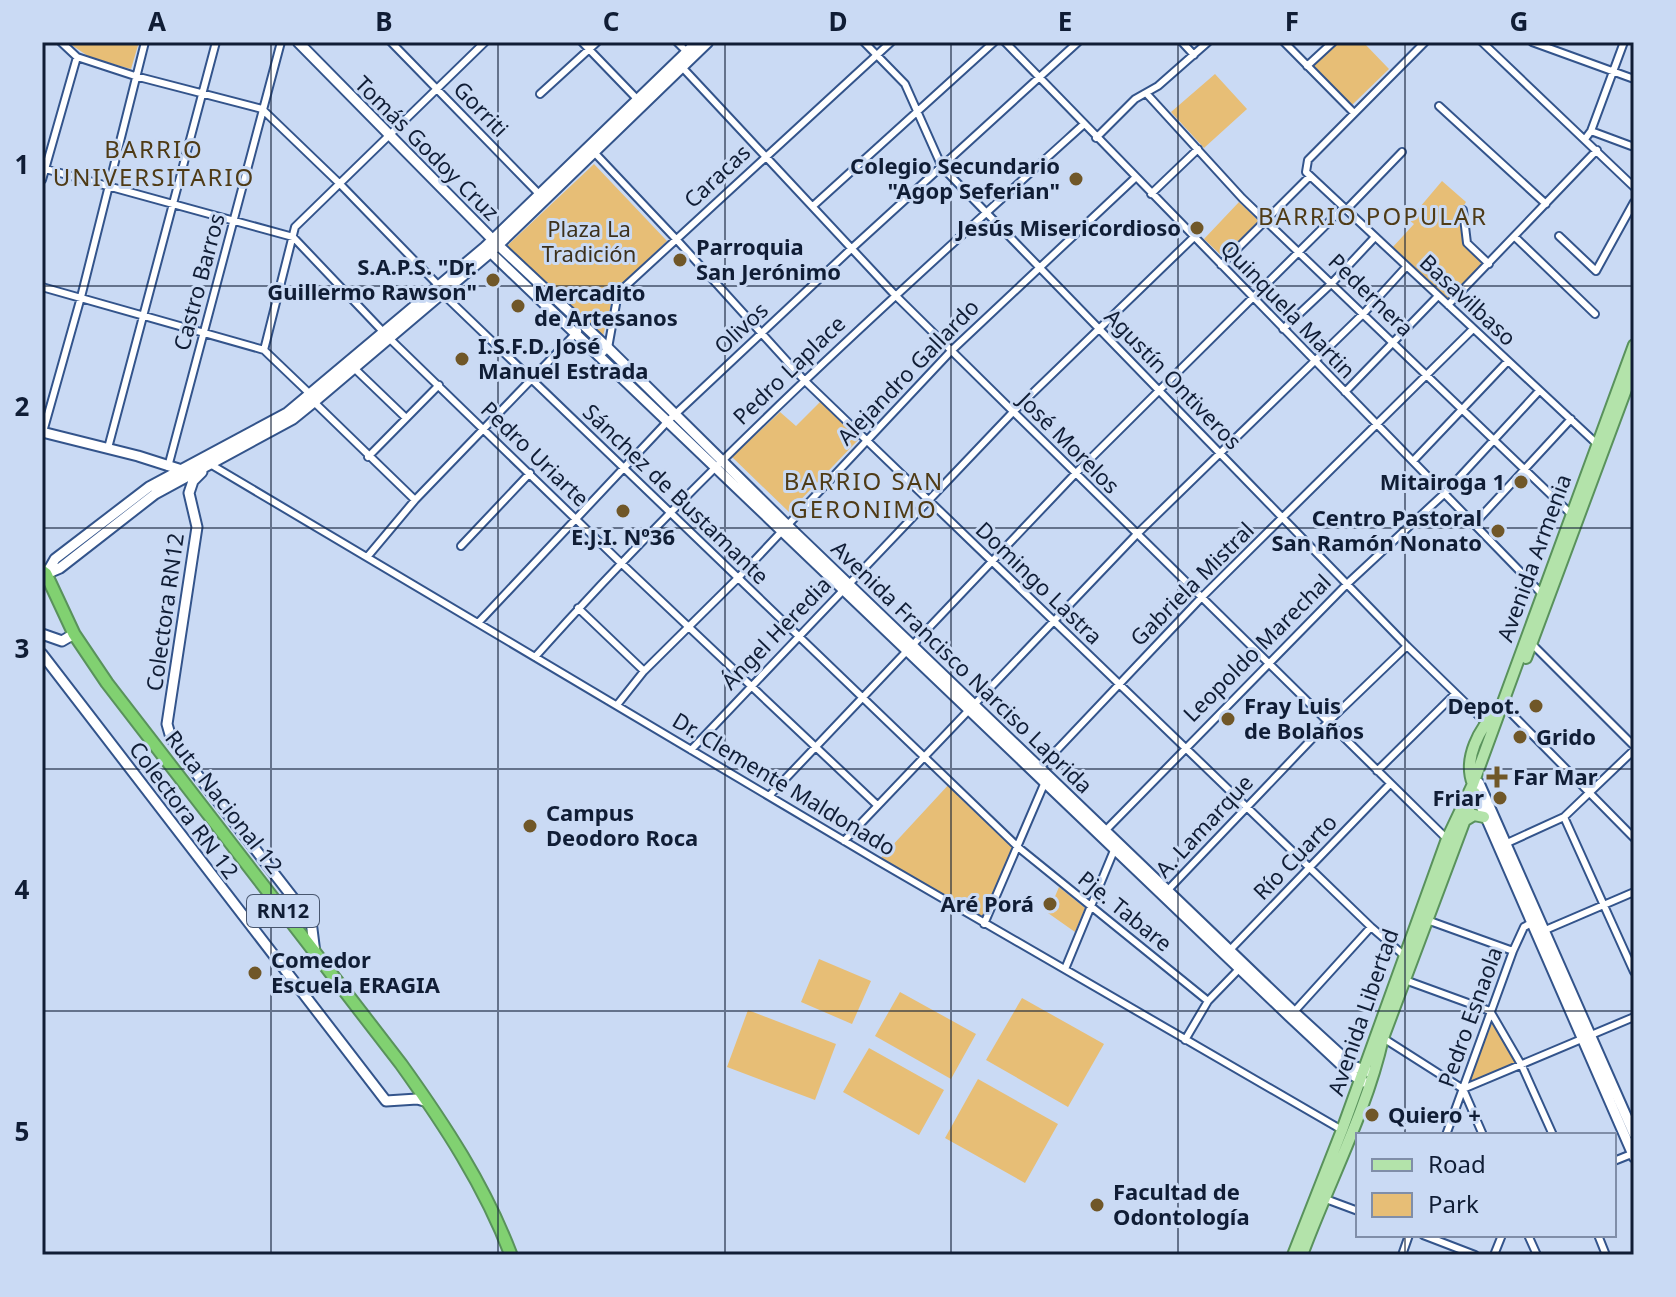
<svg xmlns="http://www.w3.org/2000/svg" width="1676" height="1297" font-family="'Noto Sans',sans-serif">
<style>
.green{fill:#e7be76}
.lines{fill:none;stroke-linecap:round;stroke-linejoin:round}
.street-casing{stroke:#33548b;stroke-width:10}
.secondary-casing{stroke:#33548b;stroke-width:13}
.primary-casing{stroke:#59925c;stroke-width:14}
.highway-casing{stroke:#59925c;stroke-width:15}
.street{stroke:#fff;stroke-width:6}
.secondary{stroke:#fff;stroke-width:9}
.primary{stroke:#b3e3aa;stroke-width:10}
.highway{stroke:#81d171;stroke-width:11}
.grid{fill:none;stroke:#101d35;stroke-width:2;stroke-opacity:0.55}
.poi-dot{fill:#705728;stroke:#cadaf4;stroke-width:3}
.labels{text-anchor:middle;stroke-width:6;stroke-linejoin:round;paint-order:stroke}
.shield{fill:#cadaf4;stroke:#48566e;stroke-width:2}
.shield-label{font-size:20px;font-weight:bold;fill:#101d35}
.street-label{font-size:22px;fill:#101d35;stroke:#cadaf4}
.poi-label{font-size:22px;font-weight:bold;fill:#101d35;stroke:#cadaf4;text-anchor:start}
.park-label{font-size:22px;fill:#3c301b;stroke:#cadaf4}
.neighbourhood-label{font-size:24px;letter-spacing:2px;fill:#4f3b16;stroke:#cadaf4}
.neatline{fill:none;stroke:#101d35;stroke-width:3}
.grid-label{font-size:26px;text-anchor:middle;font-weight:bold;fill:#101d35}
</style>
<rect width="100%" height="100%" fill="#cadaf4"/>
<path class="green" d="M67,42h72l-8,27 -40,-11z
M1338,42h25l26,27 -38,37 -38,-40z
M1215,74l32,35 -43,39 -33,-36z
M594,164l73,77 -53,51 -11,44 -97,-89z
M1442,181l24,21c-16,23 1,44 18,60l-37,39 -56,-52 23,-25 -5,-4z
M1239,202l20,19 -35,37 -20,-19z
M821,401l38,38 -70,73 -57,-55 48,-45 16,14z
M951,782l68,66 -35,76 -106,-63z
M1059,887l26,21 -10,24 -27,-19z
M819,959l52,22 -19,43 -51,-22z
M900,992l76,42 -25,45 -76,-43z
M1022,998l82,46 -36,63 -82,-47z
M748,1010l88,34 -21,56 -88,-33z
M1492,1023l26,42 -51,21z
M869,1048l75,42 -25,45 -76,-43z
M978,1079l80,45 -33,59 -80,-45z"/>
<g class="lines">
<g class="street-casing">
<path id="street" d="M61,42l16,15 58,19 127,33 78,75 100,103 4,8 575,553 189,153
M391,42l151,155
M582,42l56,58
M677,42l10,10
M864,42l41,42 37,83 465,479 78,76
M1005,42l538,553
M1182,42l12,13
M1284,42l70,71
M1425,42l-117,118 -2,12 291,272
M1482,42l152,145
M1532,42l102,37
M681,66l214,229 552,544
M1307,66l26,-24
M1146,93l96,105 330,317
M540,94l57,-52
M1439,106l107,98
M1591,131l43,16
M1096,138l39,-39 23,-13 50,-44
M1585,139l6,-8 33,-89
M592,150l84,89 128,141 567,547 36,31
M42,168l251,69 97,102 231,224 255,241
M42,180l35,-123
M1151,194l47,-45
M813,206l181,-164
M1346,210l56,-58
M1463,210l4,33 22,21
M1559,236l37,35 38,-69
M1515,237l80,77
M1221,265l88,-88
M42,287l222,63 46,44 4,8 101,98
M1448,305l149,-155
M1283,329l49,-46 43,-46
M264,350l31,-123 190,-185
M600,356l8,-8 10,-55 273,-251
M354,368l52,50
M1345,392l93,-96
M43,432l38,-135 64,-255
M108,448l108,-406
M368,457l71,-72
M1413,461l94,-99
M210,464l668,397 464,269
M168,467l113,-425
M1475,523l96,-104
M461,546l69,-73
M368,556l47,-56 163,-169
M578,608l66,63
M478,623l190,-202 183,-172 227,-207
M1531,643l103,103
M535,657c170,-191 359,-361 548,-532
M617,705l27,-34 94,-93 213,-227 184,-173
M1507,709l127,129
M691,750l321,-337 181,-175
M1037,771l164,-173 272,-269
M1377,771l78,-77
M769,796l306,-322 268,-266
M1564,817l70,155
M1104,832l243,-248 98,-91 94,-102
M844,841l292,-306 228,-222 42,-46
M1505,844l59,-27 70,-67
M1166,892l162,-170 79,-76
M1427,920l86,31
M984,924l61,-142
M1543,931l91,-39
M1229,951l161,-167
M1065,969l50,-121
M1405,980l85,31 32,55 31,69
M1292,1014l79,-87
M1383,1038l80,51 20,46
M1185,1040l23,-39 34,-35
M1463,1089l171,-72
M1446,1135l67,-184 11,-24 11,-6
M1614,1161l20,-8
M1323,1198l35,13
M1423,1235l52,20
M1528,1235l9,20
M1598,1235l8,20
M1402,1255l7,-20
M1494,1255l8,-20"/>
</g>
<g class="secondary-casing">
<path id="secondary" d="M298,42l200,203 110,103 179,177 507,487 59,54 17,6
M485,247l804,769 62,58 13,8
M42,432l96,24 47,15
M202,472l-9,9 -4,12 8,34 -30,197 4,14 25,35 115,148 4,32
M47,573l8,-14 94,-72 138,-74 198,-166 212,-205
M46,574l14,-6 95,-74 138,-75 21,-17 177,-150 217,-210
M42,634l20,7 12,-7
M42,654l344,447 31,-2 11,3
M1479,783l155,351
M1474,790l160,367"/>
</g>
<g class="primary-casing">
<path id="primary" d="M1526,658l108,-290
M1473,784c-10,-25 6,-56 25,-74
M1464,821l10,-6 10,2
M1293,1255l49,-125 105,-291 26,-55 161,-439
M1302,1255c26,-71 65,-144 81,-217l92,-245"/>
</g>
<g class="highway-casing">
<path id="highway" d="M42,571l4,3 28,60 33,49 294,381c43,60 84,122 110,191"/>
</g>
<use href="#street" class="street"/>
<use href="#secondary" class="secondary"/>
<use href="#primary" class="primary"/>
<use href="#highway" class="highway"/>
</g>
<path class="grid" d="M271,42v1213M498,42v1213M725,42v1213M951,42v1213M1178,42v1213M1405,42v1093M42,286h1592M42,528h1592M42,769h1592M42,1011h1592M1405,1235v20"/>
<g class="poi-dot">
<circle cx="1076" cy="179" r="8"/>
<circle cx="1197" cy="228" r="8"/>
<circle cx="680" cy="260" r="8"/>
<circle cx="493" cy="280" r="8"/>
<circle cx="518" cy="306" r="8"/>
<circle cx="462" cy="359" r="8"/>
<circle cx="1521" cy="482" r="8"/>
<circle cx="623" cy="511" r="8"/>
<circle cx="1498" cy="531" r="8"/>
<circle cx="1536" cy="706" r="8"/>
<circle cx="1228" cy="719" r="8"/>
<circle cx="1520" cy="737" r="8"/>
<path d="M1493 765h8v8h8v8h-8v8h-8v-8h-8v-8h8z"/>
<circle cx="1500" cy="798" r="8"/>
<circle cx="530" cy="826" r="8"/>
<circle cx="1050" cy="904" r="8"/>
<circle cx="255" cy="973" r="8"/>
<circle cx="1372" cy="1115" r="8"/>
<circle cx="1097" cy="1205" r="8"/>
</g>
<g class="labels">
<rect class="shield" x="247" y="895" width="72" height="32" rx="6"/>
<g class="shield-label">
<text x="283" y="918">RN12</text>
</g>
<g class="street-label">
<text transform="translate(481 109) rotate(46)" y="8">Gorriti</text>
<text transform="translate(427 148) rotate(45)" y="8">Tomás Godoy Cruz</text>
<text transform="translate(717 176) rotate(-43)" y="8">Caracas</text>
<text transform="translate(199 282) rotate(-75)" y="8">Castro Barros</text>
<text transform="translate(1371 295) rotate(44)" y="8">Pedernera</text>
<text transform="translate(1468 300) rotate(43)" y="8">Basavilbaso</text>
<text transform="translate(1288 309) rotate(46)" y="8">Quinquela Martin</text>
<text transform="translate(741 328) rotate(-43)" y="8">Olivos</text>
<text transform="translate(789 370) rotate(-44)" y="8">Pedro Laplace</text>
<text transform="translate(908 372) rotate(-46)" y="8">Alejandro Gallardo</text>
<text transform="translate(1173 379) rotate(46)" y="8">Agustín Ontiveros</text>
<text transform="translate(1069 443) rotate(45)" y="8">José Morelos</text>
<text transform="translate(535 454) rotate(44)" y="8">Pedro Uriarte</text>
<text transform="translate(676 494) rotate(44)" y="8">Sánchez de Bustamante</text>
<text transform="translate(1534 558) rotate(-70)" y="8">Avenida Armenia</text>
<text transform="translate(1039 583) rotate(44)" y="8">Domingo Lastra</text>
<text transform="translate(1192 584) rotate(-45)" y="8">Gabriela Mistral</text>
<text transform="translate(165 612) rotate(-82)" y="8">Colectora RN12</text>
<text transform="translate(776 633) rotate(-46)" y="8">Ángel Heredia</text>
<text transform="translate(1257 648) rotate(-45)" y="8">Leopoldo Marechal</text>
<text transform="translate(962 667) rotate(44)" y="8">Avenida Francisco Narciso Laprida</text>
<text transform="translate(784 784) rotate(31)" y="8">Dr. Clemente Maldonado</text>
<text transform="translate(224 802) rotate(52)" y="8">Ruta Nacional 12</text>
<text transform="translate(184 810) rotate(53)" y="8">Colectora RN 12</text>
<text transform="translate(1204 826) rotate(-47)" y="8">A. Lamarque</text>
<text transform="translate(1295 857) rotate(-46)" y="8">Río Cuarto</text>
<text transform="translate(1125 911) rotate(39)" y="8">Pje. Tabare</text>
<text transform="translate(1363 1012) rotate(-71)" y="8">Avenida Libertad</text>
<text transform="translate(1470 1017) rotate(-70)" y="8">Pedro Esnaola</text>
</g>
<g class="poi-label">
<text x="1060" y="174" text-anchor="end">Colegio Secundario<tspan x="1060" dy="25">"Agop Seferian"</tspan></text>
<text x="1181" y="236" text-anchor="end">Jesús Misericordioso</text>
<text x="696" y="255">Parroquia<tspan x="696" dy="25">San Jerónimo</tspan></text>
<text x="477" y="275" text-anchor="end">S.A.P.S. "Dr.<tspan x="477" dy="25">Guillermo Rawson"</tspan></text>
<text x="534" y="301">Mercadito<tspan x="534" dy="25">de Artesanos</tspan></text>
<text x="478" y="354">I.S.F.D. José<tspan x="478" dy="25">Manuel Estrada</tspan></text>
<text x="1505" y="490" text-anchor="end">Mitairoga 1</text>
<text x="1482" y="526" text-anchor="end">Centro Pastoral<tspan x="1482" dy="25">San Ramón Nonato</tspan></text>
<text x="623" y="545" text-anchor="middle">E.J.I. Nº36</text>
<text x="1244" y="714">Fray Luis<tspan x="1244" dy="25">de Bolaños</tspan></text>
<text x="1520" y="714" text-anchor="end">Depot.</text>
<text x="1536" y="745">Grido</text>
<text x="1513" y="785">Far Mar</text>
<text x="1484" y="806" text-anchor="end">Friar</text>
<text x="546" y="821">Campus<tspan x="546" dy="25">Deodoro Roca</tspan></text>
<text x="1034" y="912" text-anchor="end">Aré Porá</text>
<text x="271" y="968">Comedor<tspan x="271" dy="25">Escuela ERAGIA</tspan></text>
<text x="1388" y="1123">Quiero +</text>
<text x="1113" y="1200">Facultad de<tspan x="1113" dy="25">Odontología</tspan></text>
</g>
<g class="park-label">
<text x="589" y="237">Plaza La<tspan x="589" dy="25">Tradición</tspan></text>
</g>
<g class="neighbourhood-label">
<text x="154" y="158">BARRIO<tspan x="154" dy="28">UNIVERSITARIO</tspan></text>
<text x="1373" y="225">BARRIO POPULAR</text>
<text x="864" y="490">BARRIO SAN<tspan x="864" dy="28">GERONIMO</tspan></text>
</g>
</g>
<rect width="1676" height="1297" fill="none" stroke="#cadaf4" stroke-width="88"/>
<rect x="1356" y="1133" width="260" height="104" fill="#cadaf4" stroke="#808ea8" stroke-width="2"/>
<rect x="1372" y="1159" width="40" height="12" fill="#b3e3aa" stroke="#808ea8" stroke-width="2"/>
<text x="1428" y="1173" font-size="24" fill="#101d35">Road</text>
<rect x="1372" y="1193" width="40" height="24" fill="#e7be76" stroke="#808ea8" stroke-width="2"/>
<text x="1428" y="1213" font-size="24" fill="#101d35">Park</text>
<rect x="44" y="44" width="1588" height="1209" class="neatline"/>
<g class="grid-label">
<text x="157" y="31">A</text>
<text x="384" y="31">B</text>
<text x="611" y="31">C</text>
<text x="838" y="31">D</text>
<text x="1065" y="31">E</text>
<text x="1292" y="31">F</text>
<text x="1519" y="31">G</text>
<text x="22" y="174">1</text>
<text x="22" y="416">2</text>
<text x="22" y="658">3</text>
<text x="22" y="899">4</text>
<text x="22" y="1141">5</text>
</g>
</svg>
